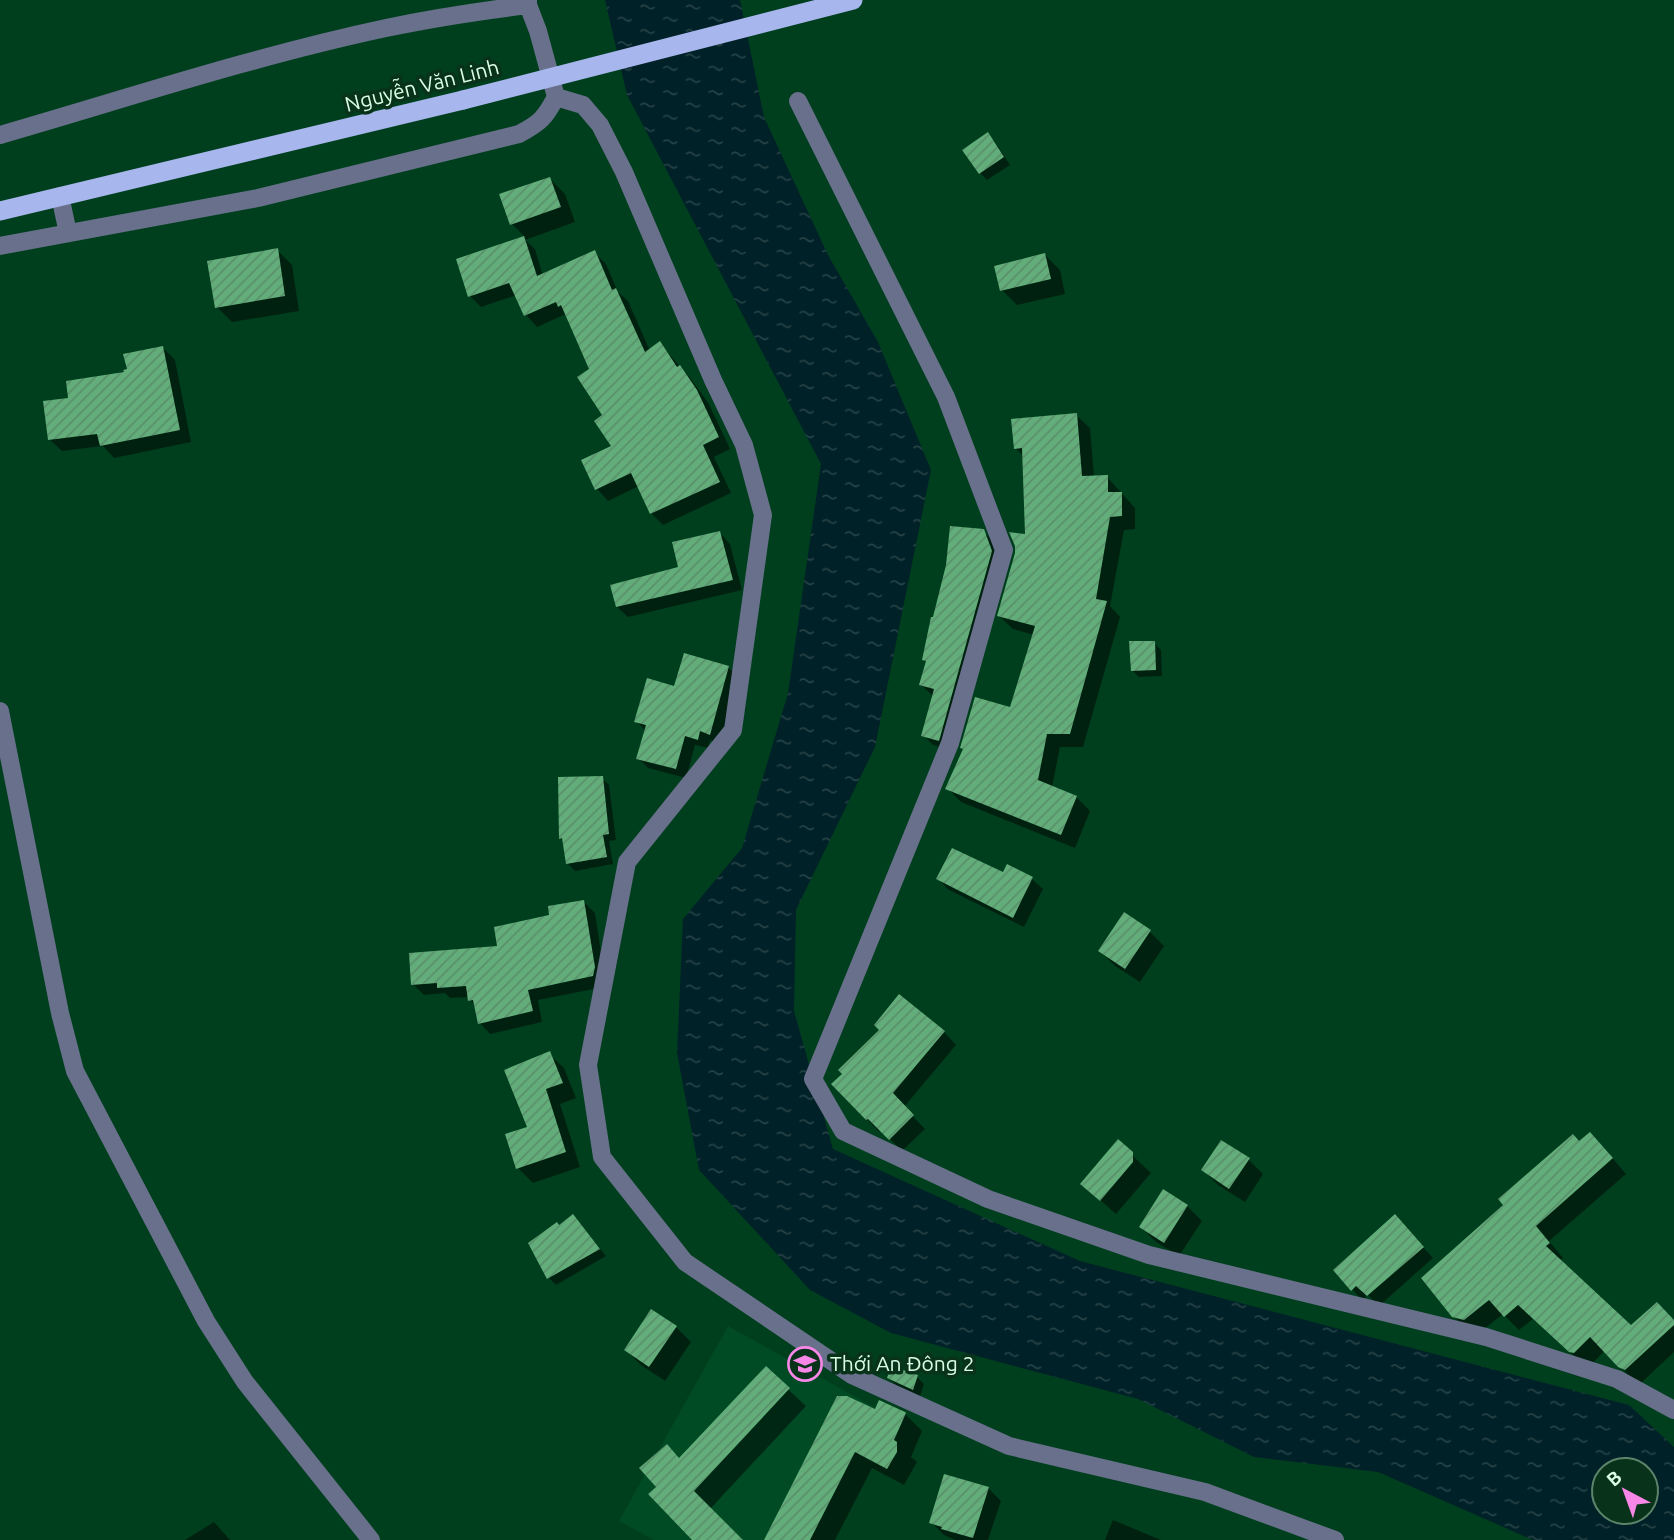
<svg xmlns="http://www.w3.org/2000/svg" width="1674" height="1540" font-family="Ubuntu,sans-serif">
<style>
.built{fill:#004a24}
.water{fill:url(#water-ripples);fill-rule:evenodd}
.shadow{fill:#0007}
.building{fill:url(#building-hatch)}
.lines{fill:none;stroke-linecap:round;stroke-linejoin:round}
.minor{stroke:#68708b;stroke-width:18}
.trunk{stroke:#a8b6ee;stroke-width:19}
.trunk-bridge{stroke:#a8b6ee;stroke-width:19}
.labels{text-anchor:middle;stroke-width:7;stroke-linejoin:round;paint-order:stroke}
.street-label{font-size:21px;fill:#d9fee3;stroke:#09321a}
.poi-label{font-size:21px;fill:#d9fee3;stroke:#09321a;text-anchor:start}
</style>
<defs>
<pattern id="water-ripples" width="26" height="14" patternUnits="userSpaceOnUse" patternTransform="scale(1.75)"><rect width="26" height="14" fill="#002127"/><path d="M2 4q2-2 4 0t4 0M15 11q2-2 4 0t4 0" fill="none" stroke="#254246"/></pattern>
<pattern id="building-hatch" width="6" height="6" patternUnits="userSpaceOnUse" patternTransform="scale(1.75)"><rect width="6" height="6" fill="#63ad7b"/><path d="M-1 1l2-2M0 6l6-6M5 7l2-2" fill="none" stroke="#59906a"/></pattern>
</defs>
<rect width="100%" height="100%" fill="#003f1d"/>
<path class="built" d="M728,1326l146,81 -74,133h-146l-35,-19z"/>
<path class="water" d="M605,0h135l24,117 64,138 50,87 53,128 -56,277 -79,163 -2,101 39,138 247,112 549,144 45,42v93h-141l-155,-68 -124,-15 -116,-58 -247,-66 -81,-43 -111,-120 -22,-117 6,-134 59,-71 46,-155 33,-229 -194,-369zM1604,1470h42v42h-42z"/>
<path class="shadow" d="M988,135l7,7 15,23 -23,15 -7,-7z
M550,179l15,15 10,28 -50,18 10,9 8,27 51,-24 12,12 12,28 10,9 22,50 10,-7 31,35 18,25 21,45 -16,8 17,36 -68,32 -12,-12 -12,-27 -31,15 -11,-12 16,-42 -22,-77 -25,-56 -29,13 -11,-12 -9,-20 -36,12 -11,-11 -12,-36 67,-23 -13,-13z
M277,250l15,15 7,46 -67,11 -15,-15z
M1045,255l15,15 5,24 -48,11 -15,-15z
M163,348l12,12 16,82 -77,16 -11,-12 -41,5 -13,-12 21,-39 56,-26z
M1076,415l14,13 4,49h13l28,31v21l-11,1 -14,76 10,11 -37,130h-23l-8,40 24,10 14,14 -15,37 -114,-46 -14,-14 64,-79 23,-74 -21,-6 -14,-13 28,-80 -3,-80 -9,-8z
M983,531l11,11 8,20 -53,188 -16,-5 -10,-10 11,-39 -2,-1 -11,-10 6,-23 -3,-3 23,-94z
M720,533l10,11 12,46 -114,27 -11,-10 63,-39z
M1154,643l7,7 1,26 -23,1 -7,-7z
M728,667l10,10 -18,67 -10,-4 -2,8 -13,-3 -9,33 -38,-10 -10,-10 8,-27 -10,-10 40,-33z
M602,778l7,7 7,55 -7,1 4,23 -38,7 -8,-8 -3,-21 -3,-4z
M1008,867l24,12 11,10 -19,38 -75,-37 -11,-11 66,-5z
M584,902l11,11 10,66 -1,8 -66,13 4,22 -52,12 -10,-11 -4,-17 -6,-6 -1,-3 -19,1 -5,-5 -21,2 -11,-11 86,-37 52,-30z
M1149,931l15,15 -24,36 -25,-16 -15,-15z
M944,1032l12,13 -52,62 21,22 -23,22 -21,-21 -2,2 -45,-48z
M549,1054l15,14 12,30 -16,6 20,63 -47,16 -15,-15z
M1118,1142l33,31 -35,41 -34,-30z
M1579,1143l25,5 22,26 -77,67 14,17 -4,3 72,67 43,-7v31l-34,32 -6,-3 -29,-31 -16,17 -4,-1 -51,-48 -15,12 -16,-16 -24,19 -10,-2 -16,-15z
M1248,1159l15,15 -18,28 -27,-17 -15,-15z
M1187,1206l15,15 -23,35 -23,-14 -15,-15z
M579,1223l27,33 -50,29 -7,-7 10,-51z
M1405,1227l28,31 -54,48 -11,-11 -6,5 -10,-11z
M676,1327l15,15 -26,39 -24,-16 -15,-15z
M766,1369l40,37 -96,103 31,31h-46l-15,-80z
M917,1377l7,7 -4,12 -24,-11 -7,-7z
M876,1412l28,1 18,18 -11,26 6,5 -13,23 -32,-17 -37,72h-69z
M988,1488l13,13 -13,39h-33l-11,-5 -13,-13z
M1113,1520l48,20h-56z
M214,1522l16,18h-45z"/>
<path class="building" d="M988,132l16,25 -25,17 -17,-24z
M550,177l11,30 -51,18 -11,-31z
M524,236l13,40 58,-26 17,40 4,-2 29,64 15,-11 17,26 3,-2 17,25 22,47 -16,8 17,37 -70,32 -19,-41 -36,17 -14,-30 30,-14 -17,-25 8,-6 -25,-38 12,-8 -28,-64 -3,2 -2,-5 -32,14 -15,-33 -41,14 -12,-38z
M278,248l7,48 -70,12 -8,-47z
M1045,253l6,26 -51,12 -6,-25z
M163,346l17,84 -80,16 -3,-12 -49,6 -5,-39 25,-3 -2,-17 58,-9 -1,-2 4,-1 -4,-15z
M1077,413l5,63 26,-1v17h14v24l-12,1 -14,82 11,2 -37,133h-23l-9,46 39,16 -16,39 -116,-46 18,-40 -3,-1 15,-51 35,10 25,-81 -38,-10 18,-63v-7l-6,-14 16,2 -3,-86 -8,1 -3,-30z
M950,526l34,3 8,22 -53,190 -18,-5 13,-47 -15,-4 7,-24 -4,-1 9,-43h2l13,-52z
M720,531l13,49 -117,27 -6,-22 68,-18 -6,-25z
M1129,641h26l1,29 -25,1z
M684,653l45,13 -19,69 -10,-4 -2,9 -13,-4 -9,33 -40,-10 10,-34 -12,-3 13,-44 27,8z
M603,776l6,58 -6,1 4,22 -41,7 -4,-26 -3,1 -1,-62z
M952,848l51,24 4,-8 26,13 -20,41 -77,-39z
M584,900l11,67 -2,9 -65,14 5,21 -55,13 -5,-24 -5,1 -2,-15 -29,2v-5l-26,2 -2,-32 88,-7 -3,-19 55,-12 -1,-9z
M1124,912l27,18 -26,39 -27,-18z
M899,994l46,37 -52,62 21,22 -25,25 -21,-21 -2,1 -35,-36 11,-10 -4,-4 41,-40 -5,-5z
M550,1051l13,32 -17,6 20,63 -50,17 -11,-35 22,-7 -23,-57z
M1590,1132l23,26 -77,68 14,17 -4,3 85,79 26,-23 17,18v5l-49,45 -7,-3 -28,-30 -16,16 -5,-1 -51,-47 -14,12 -15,-17 -25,20 -12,-3 -31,-39 82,-73 -5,-6 75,-65 6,7z
M1118,1139l15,13v10l-33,39 -20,-17z
M1221,1140l29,18 -21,31 -28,-19z
M1163,1189l25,16 -24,38 -25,-16z
M573,1214l27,35 -53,30 -19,-36 29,-21 2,3z
M1395,1214l29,33 -57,49 -11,-10 -5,5 -18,-21z
M651,1309l26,17 -28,41 -25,-17z
M766,1366l24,22 -96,103 49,49h-51l-44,-46 8,-7 -17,-19 28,-24 12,14z
M891,1366l27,9 -5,15 -26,-12z
M837,1396h10l28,13 4,-9 26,12 1,1 -12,27 3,2v10l-10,17 -32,-17 -45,88h-46z
M944,1474l45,13 -16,51 -32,-9 1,-2 -13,-4z"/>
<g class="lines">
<path class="minor" d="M556,97l27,8 17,20 24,47 89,208 31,65 19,70 -30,215 -106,132 -39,203 14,92 83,105 167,113 157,71 196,46 130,48
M798,101l148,296 58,153 -54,193 -137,336 30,52 145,68 161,56 337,82 131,42 57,31
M0,135c128,-37 255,-79 386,-107 47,-10 94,-17 142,-23
M60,196l8,37
M0,246l258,-48 261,-64c21,-11 26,-16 37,-37l-18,-66 -10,-26v-5
M0,711l60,302 15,58 131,250 39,61 126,158"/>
<path class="trunk" d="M0,211l463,-111"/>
<path class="trunk-bridge" d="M463,100l390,-100"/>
</g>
<defs>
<g id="school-ring" transform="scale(1.75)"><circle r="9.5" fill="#09321a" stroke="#f987e8" stroke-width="1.5"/><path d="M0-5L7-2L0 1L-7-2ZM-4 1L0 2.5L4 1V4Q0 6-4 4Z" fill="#f987e8"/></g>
</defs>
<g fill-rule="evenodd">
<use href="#school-ring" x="805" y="1364"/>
</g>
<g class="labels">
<g class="street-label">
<text transform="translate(422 86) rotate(-14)" y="7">Nguyễn Văn Linh</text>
</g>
<g class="poi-label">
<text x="830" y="1371">Thới An Đông 2</text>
</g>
</g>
<g transform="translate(1625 1491) rotate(319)"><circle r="33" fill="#09321a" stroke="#5c846a" stroke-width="2"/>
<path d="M0-5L12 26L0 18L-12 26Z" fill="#f987e8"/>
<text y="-10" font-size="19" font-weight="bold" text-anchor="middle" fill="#d9fee3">B</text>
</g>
</svg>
